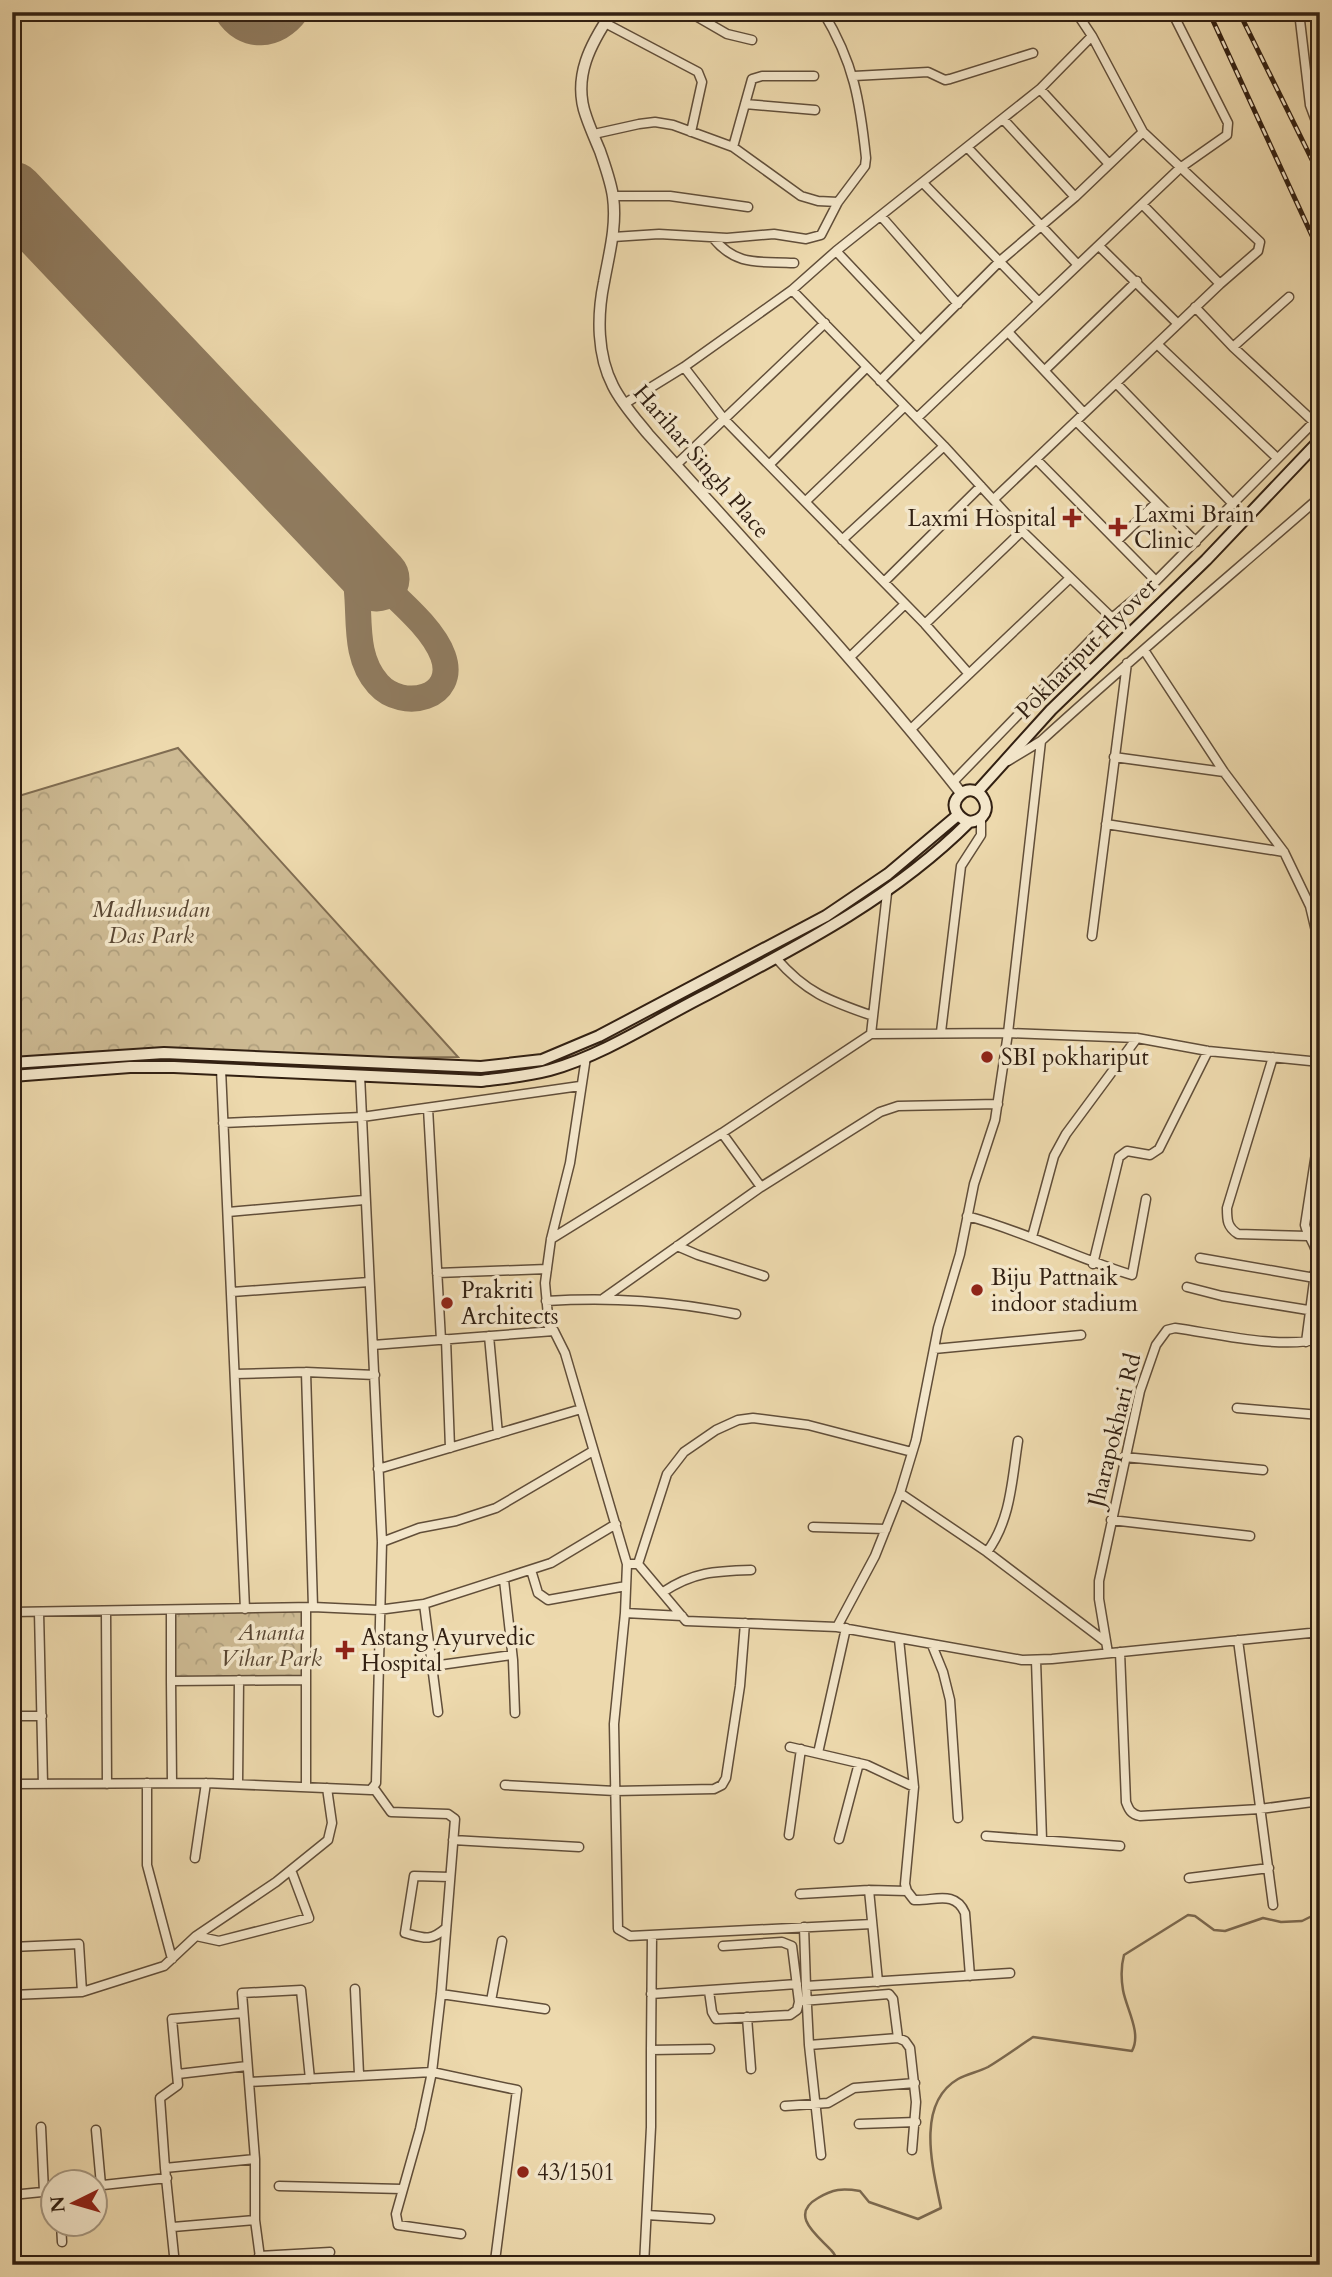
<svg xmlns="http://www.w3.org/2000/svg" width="1332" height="2277" font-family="Cardo,serif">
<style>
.forest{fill:url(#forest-crowns);stroke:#806d52;stroke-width:2}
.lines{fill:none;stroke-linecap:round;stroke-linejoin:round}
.stream{stroke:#7c694f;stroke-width:2.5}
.taxiway{stroke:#907c60;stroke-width:26}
.runway{stroke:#907c60;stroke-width:65}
.minor-casing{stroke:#614e39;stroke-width:11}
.tertiary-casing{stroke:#614e39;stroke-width:13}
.secondary-casing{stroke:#322012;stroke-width:14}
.minor{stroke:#f3e6ca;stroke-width:8}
.tertiary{stroke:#f3e6ca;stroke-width:10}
.secondary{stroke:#f3e6ca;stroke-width:10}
.rail-casing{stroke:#322012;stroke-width:5}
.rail{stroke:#f3e6ca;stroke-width:2.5;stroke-dasharray:8;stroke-linecap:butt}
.poi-dot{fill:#8f2418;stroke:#f3e6ca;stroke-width:2.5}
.labels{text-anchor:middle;stroke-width:7;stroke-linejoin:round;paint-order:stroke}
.street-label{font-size:23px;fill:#322012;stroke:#f3e6ca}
.poi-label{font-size:23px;fill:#322012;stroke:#f3e6ca;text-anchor:start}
.park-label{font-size:23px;font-style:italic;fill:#594632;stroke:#f3e6ca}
</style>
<defs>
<pattern id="forest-crowns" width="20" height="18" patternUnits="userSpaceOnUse" patternTransform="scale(1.75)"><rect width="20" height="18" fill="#cdba93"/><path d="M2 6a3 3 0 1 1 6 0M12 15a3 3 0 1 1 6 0" fill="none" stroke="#b0a07e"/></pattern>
</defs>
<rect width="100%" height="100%" fill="#edd9ad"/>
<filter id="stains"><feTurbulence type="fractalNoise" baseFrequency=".00286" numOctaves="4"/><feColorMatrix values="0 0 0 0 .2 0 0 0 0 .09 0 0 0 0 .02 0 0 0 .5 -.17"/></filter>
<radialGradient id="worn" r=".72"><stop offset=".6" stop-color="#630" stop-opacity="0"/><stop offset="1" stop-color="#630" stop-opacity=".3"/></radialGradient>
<path class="forest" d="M178,748l280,309 -396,3 -50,3v-265z
M305,1608v71l-131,-2 -1,-65z"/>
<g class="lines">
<path class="stream" d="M839,2265c-2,-6 -4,-11 -8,-15 -13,-14 -43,-35 -13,-52 15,-9 24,-10 42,-7l9,11 49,17 23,-11c-8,-39 -26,-104 17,-129 9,-5 20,-7 30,-12 15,-9 30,-20 45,-30l99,14c10,-18 -6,-43 -9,-61 -2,-12 -2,-24 1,-35l64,-40 7,1 19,14 11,1 38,-13 18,4 21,-1 18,-9"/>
<path class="taxiway" d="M227,12c17,29 51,25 69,0
M319,518c12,15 30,34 35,53 9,37 -4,82 24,113 25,28 80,14 65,-28 -10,-28 -45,-56 -66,-77"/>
<path class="runway" d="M12,194l365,385"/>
<g class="minor-casing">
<path id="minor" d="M689,12l38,22 25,6
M1299,12l11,93 10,27
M605,23l93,49 4,10 -11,50
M854,76l74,-4 17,8 5,-1 83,-26
M1040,89l69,75
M745,104l70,6
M1310,105l10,-4
M1003,119l72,78
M594,134l45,-10 16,-2 18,3 60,22 68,49 17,5 20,1
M733,147l19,-68 10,-3h52
M967,147l111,118
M923,183l116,119
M613,196h57l78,11
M1142,204l78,80
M881,216l77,88
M613,237l46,-3 68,4 47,-4 32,5 15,-4 17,-33 27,-36 1,-8c-6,-57 -12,-95 -43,-146
M713,238c24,29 46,23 81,25
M1099,246l79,78
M836,251l84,89
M792,290l152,156 78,85 90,87
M1195,307l38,40 81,75 6,8
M1008,332l76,81
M1157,344l120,114
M1233,347l56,-50
M684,367l40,52 201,205 44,50
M1045,370l92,-89
M880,381l120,-120 75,-64 68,-65
M1116,383l117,121
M624,404l60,-37 108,-77 44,-39 204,-162 52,-53
M917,418l263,-250 47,-33 1,-12 -56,-111
M1076,421l120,121
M1037,460l119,121
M770,464l97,-97
M676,465l149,-142
M994,499l226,-215 38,-33 2,-9 -117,-110 -51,-96 -16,-24
M806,501l99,-95
M842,540l102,-94
M1117,541l39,-38
M884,582l97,-96
M925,624l97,-93
M1144,650l80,122 60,80 26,54 10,42
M849,658l56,-54
M911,729l159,-151
M1041,741c91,-83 186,-163 279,-244
M1114,757l110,15
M953,782l159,-164 44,-37 158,-159
M1106,824l178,28
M1092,936l35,-273
M776,958c30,35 54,43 97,58
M941,1032l20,-166 20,-31v-18
M871,1034l137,-1 33,-292 -33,20
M586,1057l-16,106 -19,76 -6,44 4,44 5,4 11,22 62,211h11l48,57 151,6 185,33 30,-1 268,-27
M1273,1057l-46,151c0,12 0,19 11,26l69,2
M221,1069l24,540
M428,1108l13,232
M223,1123l139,-6 218,-31
M722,1133l39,54
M228,1212l136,-12
M967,1216c57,15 109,42 165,59l14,-76
M1032,1237l22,-81 12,-22 71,-96
M551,1239l171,-106 149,-99 16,-141
M677,1246l21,9 66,21
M1200,1258l115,20
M1093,1264l26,-107 8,-6 23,4 9,-6 49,-98
M437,1273l110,-4
M1187,1287l35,9 86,14
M232,1292l137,-10
M604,1298l157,-111 119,-75 18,-6 100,-2
M546,1301c68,-4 124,0 190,13
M489,1336l9,98
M446,1339l4,109
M1306,1342l11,-84c0,-13 -9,-20 -12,-33l15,-98
M373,1345l181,-14
M934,1349l147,-14
M306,1372l7,235
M235,1374l71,-2 69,3
M1237,1408l83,7
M1124,1457l139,13
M378,1469l203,-60
M900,1493l87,59 119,90
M1111,1520l139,16
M1320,1521l-3,111 3,17
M813,1527l73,2
M382,1542l37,-14 37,-7 40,-13 97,-57
M987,1552c24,-32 25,-73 31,-111
M627,1564l-2,49 -11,111 4,205 12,7 242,-12
M638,1564l29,-90 17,-22 32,-22 22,-10 15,-2 55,7 104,27
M531,1570l7,23 10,7 78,-14
M504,1580l9,80 2,53
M663,1592c30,-20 52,-21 88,-22
M424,1604l14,108
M171,1610v71l135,-1
M106,1611l1,173
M12,1612l301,-5 65,3 46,-6 127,-41 65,-39
M39,1612l4,172
M625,1613l57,3
M837,1627l38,-71 25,-63 16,-53 22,-112 22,-74 14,-70 21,-64 13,-87 129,5 71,13 112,11
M899,1639l15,148 -9,97 2,7 7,9c21,1 41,-10 51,13l5,63
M1238,1640l35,265
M932,1645l11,27 7,28 8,118
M1120,1652l6,150c3,8 5,12 14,14l120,-7 60,-8
M1108,1653l-9,-54v-18l41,-190 16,-46 11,-15 8,-2c43,6 104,21 145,11
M1036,1660l6,180
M433,1666l79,-11
M171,1681l1,102
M12,1716h30
M790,1747l77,18 47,22
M818,1753l28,-125
M147,1783v82l25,94
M12,1784l194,-1 165,7 5,-7 6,-241 -22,-467
M238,1784l1,-104
M505,1785l110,6 99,-2 8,-4 4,-7 14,-92 5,-63
M306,1787v-179
M373,1787l18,25 57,2 7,5 -14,175 -9,78 -12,57 -24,85 2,11 63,9
M789,1835l12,-86
M986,1836l134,10
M839,1839l20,-76
M453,1840l126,7
M195,1858l11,-75
M1189,1878l80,-10
M869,1890l9,92
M800,1894l69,-4 38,1
M804,1927l2,59 204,-13
M446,1928c-16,14 -22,10 -41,5l9,-57 36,1
M652,1935l-1,115 59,-1
M196,1936l80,-54 52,-42 4,-17 -5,-35
M12,1947l67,-3 3,48
M806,1986l3,59 12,110
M355,1989l4,85
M709,1991l3,21 4,7 74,-4 7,-5 2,-8 -7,-56 -10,-4 -59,4
M441,1994l104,15
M651,1994l146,-10
M12,1995l70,-3 82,-26 32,-30 23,5 90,-23 -18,-48
M491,2001l11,-60
M802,2001l87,-7 4,5 5,39
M747,2017l4,52
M809,2045l89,-7 7,3 5,7 6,54 -4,48
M178,2074l69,-8
M249,2082l183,-10 85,18 -22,171
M785,2106l43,-3 26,-15 61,-5
M859,2124l57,-2
M41,2127l3,65
M96,2130l5,55
M255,2159l-13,-166 59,-3 9,89
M165,2168l-5,-70 18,-13 -6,-66 71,-6
M94,2186l73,-8
M279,2186l123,3
M12,2195l40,-4
M12,2212l5,53
M647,2215l63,4
M61,2224l1,18
M173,2227l82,-7
M259,2256l71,-4
M175,2265l-10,-97 90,-9v61l6,45
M644,2265l7,-138v-77"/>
</g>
<g class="tertiary-casing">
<path id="tertiary" d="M612,12c-21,31 -40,65 -26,104 4,12 9,23 14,35 5,15 11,31 13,46 4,29 -4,57 -9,85 -7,34 -7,73 9,104 9,18 23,33 35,48 106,118 215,234 313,359"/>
</g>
<g class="secondary-casing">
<path id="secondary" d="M977,792l74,-82 155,-150 114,-120
M12,1063l152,-10 317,14 61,-7 57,-24 227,-120 62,-42 70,-59
M12,1076l118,-9h44l307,14c24,-3 46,-5 69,-11 54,-15 108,-51 158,-76 93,-49 186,-97 261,-172 34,-4 9,-47 -10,-26 -10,10 -1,22 10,26"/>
</g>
<use href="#minor" class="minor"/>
<use href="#tertiary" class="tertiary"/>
<use href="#secondary" class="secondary"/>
<g class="rail-casing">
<path id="rail" d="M1209,12l111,241
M1239,12l81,164"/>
</g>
<use href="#rail" class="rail"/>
</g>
<g class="poi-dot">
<path d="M1068.5 507.5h7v7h7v7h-7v7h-7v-7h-7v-7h7z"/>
<path d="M1114.5 516.5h7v7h7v7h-7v7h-7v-7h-7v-7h7z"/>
<circle cx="987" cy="1057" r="7"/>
<circle cx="977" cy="1290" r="7"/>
<circle cx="447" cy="1303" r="7"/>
<path d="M341.5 1639.5h7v7h7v7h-7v7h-7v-7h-7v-7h7z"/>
<circle cx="523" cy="2172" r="7"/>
</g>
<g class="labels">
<g class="street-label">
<text transform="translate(702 461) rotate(49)" y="8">Harihar Singh Place</text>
<text transform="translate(1086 648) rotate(-45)" y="8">Pokhariput Flyover</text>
<text transform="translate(1114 1430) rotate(-76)" y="8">Jharapokhari Rd</text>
</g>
<g class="poi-label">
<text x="1134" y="522">Laxmi Brain<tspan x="1134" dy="26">Clinic</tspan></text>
<text x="1056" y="526" text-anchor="end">Laxmi Hospital</text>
<text x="1001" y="1065">SBI pokhariput</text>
<text x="991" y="1285">Biju Pattnaik<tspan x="991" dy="26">indoor stadium</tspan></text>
<text x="461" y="1298">Prakriti<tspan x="461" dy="26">Architects</tspan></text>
<text x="361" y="1645">Astang Ayurvedic<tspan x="361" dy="26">Hospital</tspan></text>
<text x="537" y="2180">43/1501</text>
</g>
<g class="park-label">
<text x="151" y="917">Madhusudan<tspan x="151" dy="26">Das Park</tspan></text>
<text x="271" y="1640">Ananta<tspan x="271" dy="26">Vihar Park</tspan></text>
</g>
</g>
<rect width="1332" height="2277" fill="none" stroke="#edd9ad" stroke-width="42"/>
<rect x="14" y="14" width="1304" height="2249" fill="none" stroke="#322012" stroke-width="3.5"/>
<rect x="21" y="21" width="1290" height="2235" fill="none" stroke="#322012" stroke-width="2"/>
<g transform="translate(74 2203) rotate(265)"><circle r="33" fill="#f3e6ca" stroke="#a69780" stroke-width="2"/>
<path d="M0-5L12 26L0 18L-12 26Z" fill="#8f2418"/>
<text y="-10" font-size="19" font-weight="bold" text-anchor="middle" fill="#322012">N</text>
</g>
<rect width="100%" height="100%" filter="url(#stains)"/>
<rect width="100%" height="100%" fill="url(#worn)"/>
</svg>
